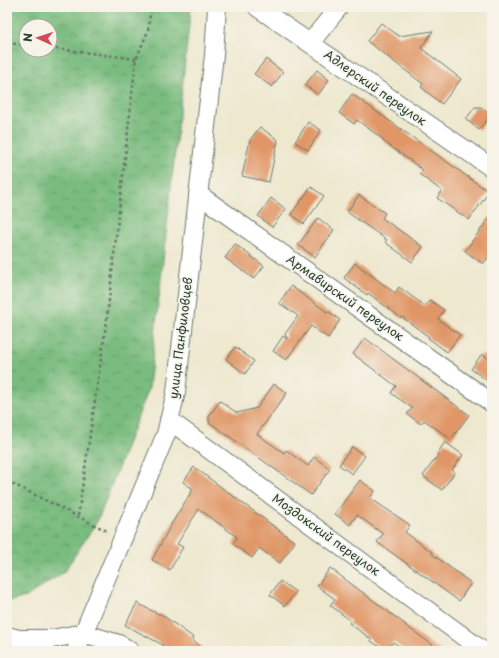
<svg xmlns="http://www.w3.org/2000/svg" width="499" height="658" font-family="'Playpen Sans',sans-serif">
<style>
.forest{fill:url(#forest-crowns);stroke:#4c7c5a;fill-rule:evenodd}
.building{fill:#e09666}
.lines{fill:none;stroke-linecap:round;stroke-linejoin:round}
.minor-casing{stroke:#67796a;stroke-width:20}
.path{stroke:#67796a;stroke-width:2.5;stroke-dasharray:3 3;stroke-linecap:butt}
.minor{stroke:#fff;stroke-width:18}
.labels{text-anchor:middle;stroke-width:3.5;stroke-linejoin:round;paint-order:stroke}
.street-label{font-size:12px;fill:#1f3d34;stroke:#f7f3e8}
</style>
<defs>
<pattern id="forest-crowns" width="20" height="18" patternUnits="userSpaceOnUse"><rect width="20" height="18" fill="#7abc7f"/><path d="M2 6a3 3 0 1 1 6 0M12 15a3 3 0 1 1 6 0" fill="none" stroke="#639a69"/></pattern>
</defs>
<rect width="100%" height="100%" fill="#f7f3e8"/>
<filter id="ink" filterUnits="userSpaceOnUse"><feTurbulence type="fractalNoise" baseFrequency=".025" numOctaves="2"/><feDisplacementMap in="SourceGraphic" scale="8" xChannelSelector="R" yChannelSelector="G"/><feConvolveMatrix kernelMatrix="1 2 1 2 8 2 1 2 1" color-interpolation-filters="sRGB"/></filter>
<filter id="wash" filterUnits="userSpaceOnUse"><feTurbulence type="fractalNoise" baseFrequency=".012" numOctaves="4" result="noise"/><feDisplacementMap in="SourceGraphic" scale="16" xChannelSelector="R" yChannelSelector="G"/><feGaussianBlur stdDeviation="0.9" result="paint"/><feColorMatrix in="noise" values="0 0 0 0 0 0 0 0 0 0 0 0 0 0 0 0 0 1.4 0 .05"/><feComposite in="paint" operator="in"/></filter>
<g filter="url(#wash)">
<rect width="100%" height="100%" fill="#eee8cf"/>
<path class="forest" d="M7,7h184l-42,381 -51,132 -34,52 -38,25 -19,5zM26,26h24v24h-24z"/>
<g id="blocks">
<path class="building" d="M381,23l18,13 34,-5 -12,17 40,31 -19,25 -21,-17 2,-3 -56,-43z
M266,59l17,13 -11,15 -18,-13z
M317,70l12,10 -11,15 -13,-10z
M352,94l137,98 -20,28 -32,-22 5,-7 -23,-17 4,-4 -40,-29 1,-1 -27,-20 -3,4 -15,-11z
M475,107h6l10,8 -12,15 -13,-11z
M308,122l13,8 -13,20 -13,-8z
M260,127l18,13 -9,42 -27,-6 8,-36z
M311,187l13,9 -20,28 -13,-10z
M359,195l26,18 -3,5 41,29 -11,15 -27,-20 2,-2 -40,-28z
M271,198l15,11 -14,18 -14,-11z
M492,214v39l-9,11 -18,-13z
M318,218l16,12 -19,27 -17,-12z
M235,244l29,22 -10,13 -29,-21z
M355,263l40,30 4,-6 26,19 5,-6 14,10 -6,9 22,16 -13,17 -19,-14 1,-1 -27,-20 -1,1 -33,-25 -1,2 -23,-17z
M291,286l36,26 1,-1 12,9 -12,18 -17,-12 -25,34 -13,-9 10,-15 4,3 -2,-5 13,-18 -19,-13z
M365,338l55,41 49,36 -18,24 -27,-19 -3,4 -14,-10 5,-6 -21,-15 5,-7 -43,-32z
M235,347l19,14 -9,13 -19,-15z
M482,354l10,7v23l-21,-15z
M274,384l13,9 -30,41 27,19 2,-3 22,16 6,-9 16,12 -19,26 -102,-73v-6l11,-15 17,12 20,-5z
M445,442l18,13 -11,15 3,2 -13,18 -19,-14 15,-21 -1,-1z
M352,447l13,9 -13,18 -13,-9z
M194,467l101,75 -15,21 -21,-15 -7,10 -19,-14 4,-7 -38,-28 -22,35 6,3 -13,23 -18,-10 20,-37 21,-34 -10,-7z
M360,480l15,11 -5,7 40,27 -5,7 28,21 -1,1 39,29 -12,18 -82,-59 6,-8 -26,-19 -7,10 -15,-11z
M330,568l76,57h-1l36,26h-35l-13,-9 -6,9h-2l-14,-10v-2l-22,-16 2,-2 -21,-16 5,-6 -18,-13z
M280,581l16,11 -11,14 -15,-11z
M137,603l21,11h3l33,24 -2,2 15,11h-48l4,-6 -38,-20z"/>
</g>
</g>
<g filter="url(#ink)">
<use href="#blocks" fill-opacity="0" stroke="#67796a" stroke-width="1"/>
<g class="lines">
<g class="minor-casing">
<path id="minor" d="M257,7l235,161
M310,43l29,-36
M198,194l294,209
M169,420l314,231
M7,636l12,3h33l31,-6 36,11 11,7
M76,651l90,-217 10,-42 38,-337 3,-48"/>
</g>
<path class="path" d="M7,43l19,2
M50,48l86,11
M7,481l100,50
M78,516l29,-198 29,-259 12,-28 3,-24"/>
<use href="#minor" class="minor"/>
</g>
</g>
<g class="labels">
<g class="street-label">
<text transform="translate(375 88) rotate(35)" y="4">Адлерский переулок</text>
<text transform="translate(345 298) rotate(35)" y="4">Армавирский переулок</text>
<text transform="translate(181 338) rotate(-83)" y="4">улица Панфиловцев</text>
<text transform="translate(326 535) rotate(36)" y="4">Моздокский переулок</text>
</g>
</g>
<rect width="499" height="658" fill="none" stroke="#f7f3e8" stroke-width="24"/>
<g transform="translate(38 38) rotate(273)"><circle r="19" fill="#f7f3e8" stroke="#a1aaa0"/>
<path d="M0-3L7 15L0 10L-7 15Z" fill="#d1495b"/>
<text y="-6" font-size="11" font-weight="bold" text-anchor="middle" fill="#1f3d34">N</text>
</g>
</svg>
